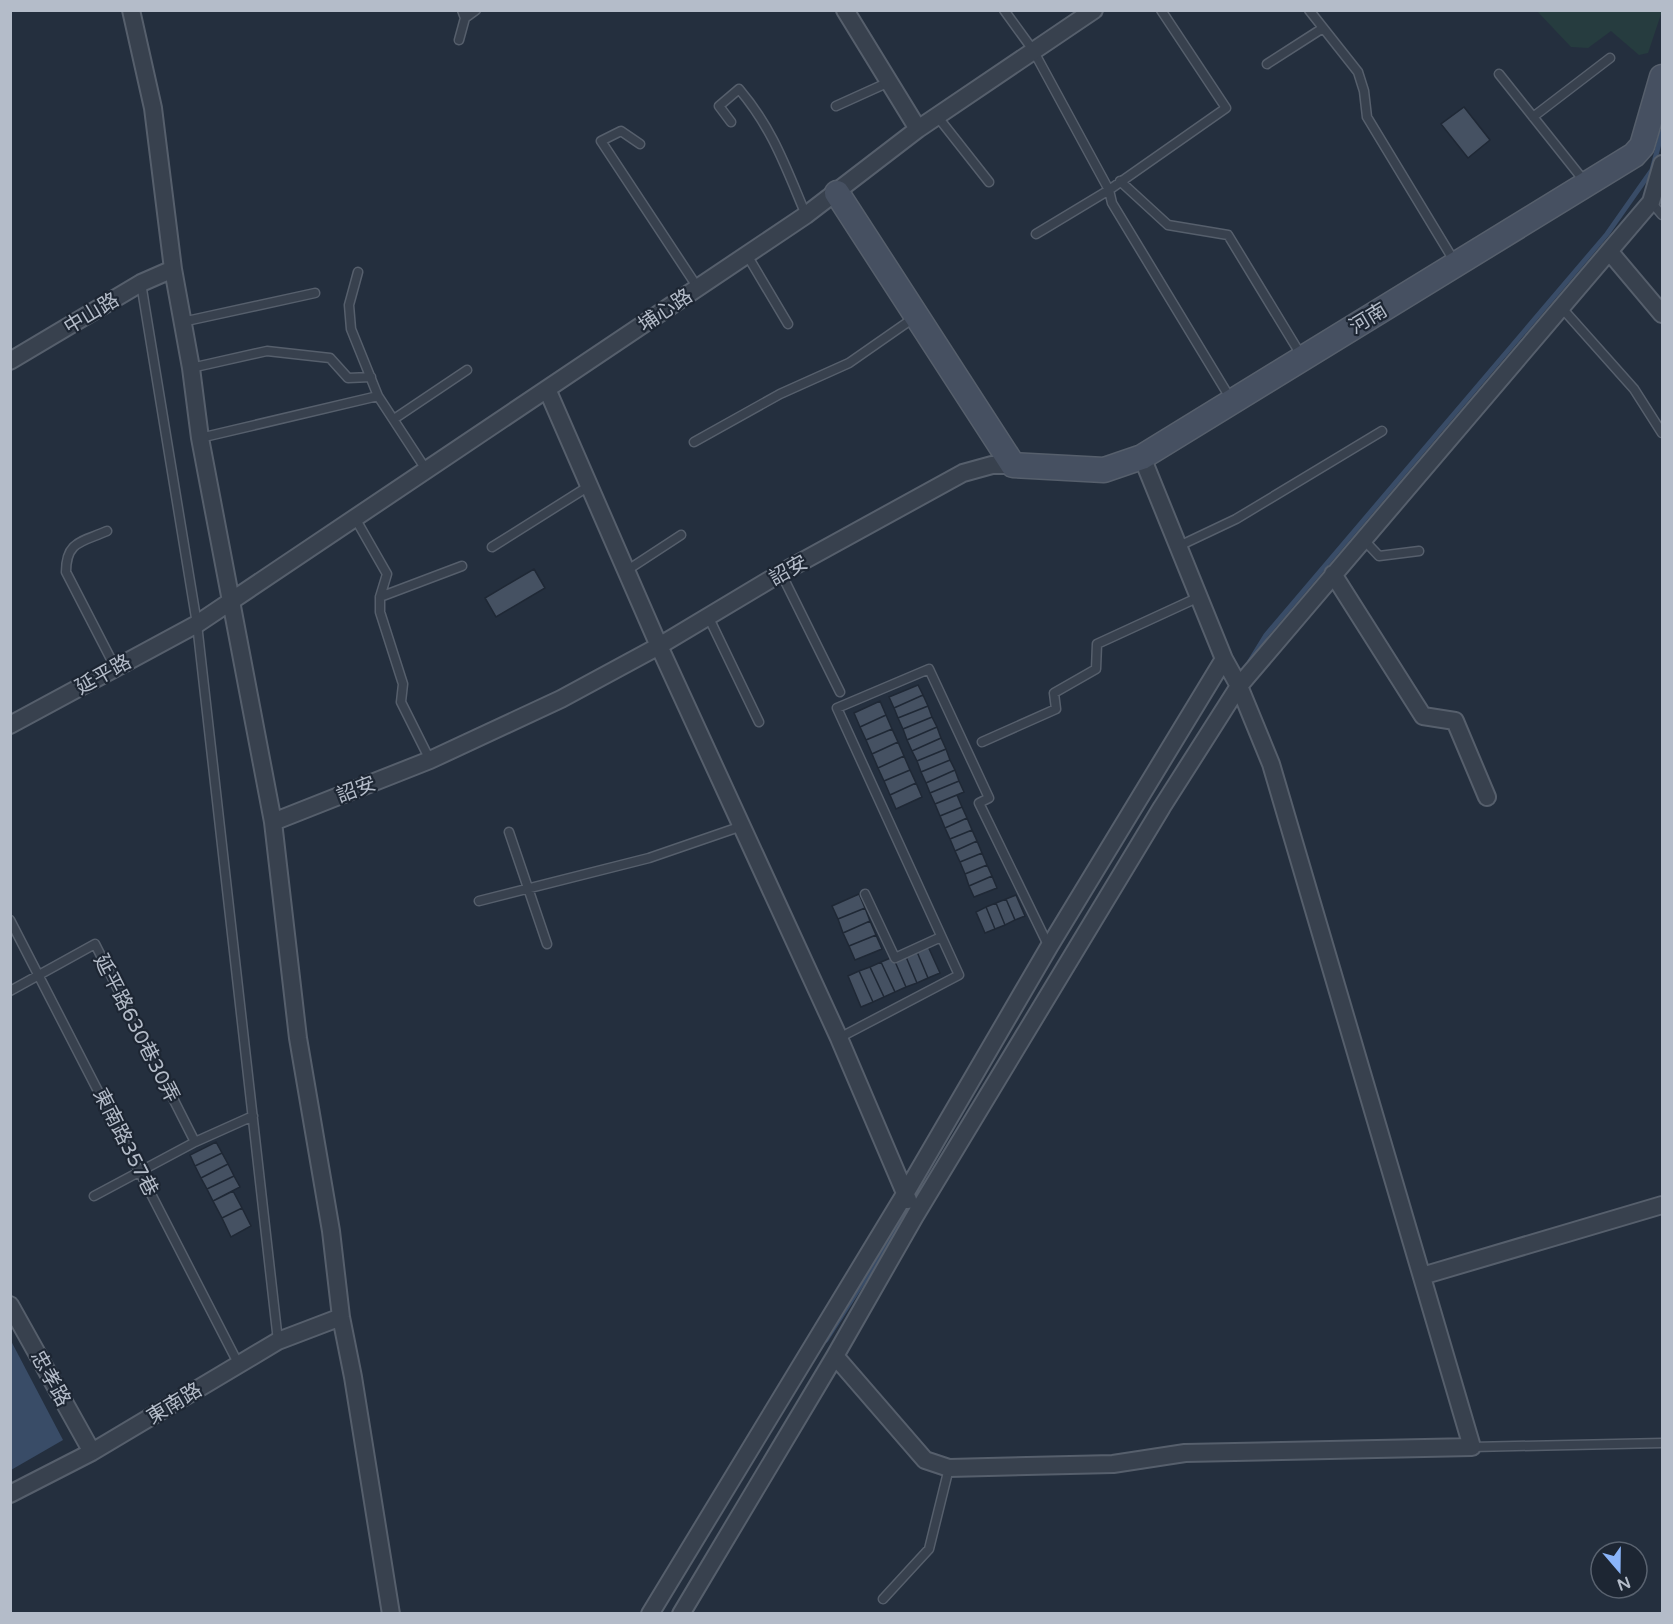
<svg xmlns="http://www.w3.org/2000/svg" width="1673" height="1624" font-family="'Varela Round','Noto Sans TC',sans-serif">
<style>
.green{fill:#263c3f}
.water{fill:#394c67}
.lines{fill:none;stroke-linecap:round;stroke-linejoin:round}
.stream{stroke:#394c67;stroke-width:5}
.building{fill:#455162;stroke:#1f2835;stroke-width:1.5}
.lane-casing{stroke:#565f6c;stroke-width:11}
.street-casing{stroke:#565f6c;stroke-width:20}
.secondary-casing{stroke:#565f6c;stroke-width:27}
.lane{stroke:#38414e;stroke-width:8}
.street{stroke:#38414e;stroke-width:16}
.secondary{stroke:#465061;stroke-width:24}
.labels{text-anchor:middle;stroke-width:4.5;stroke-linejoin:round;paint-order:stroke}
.street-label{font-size:20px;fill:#b4bcc9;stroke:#1d2633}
</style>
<rect width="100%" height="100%" fill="#242f3e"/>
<path class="green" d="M1537,11h125l-14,42 -9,2 -28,-24 -23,17 -17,-1z"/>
<path class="water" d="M10,1339l53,101 -52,30h-1z"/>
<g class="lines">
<path class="stream" d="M1250,661l16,-26 341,-401 45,-64 10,-38
M826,1340l87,-136"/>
</g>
<path class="building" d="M1464,107l26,33 -22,18 -27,-34z
M534,569l11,19 -49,29 -11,-19z
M918,685l5,10 -29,13 -5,-11z
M923,695l5,11 -30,12 -4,-10z
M880,701l6,14 -26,12 -6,-14z
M928,706l4,11 -29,12 -5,-11z
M886,715l6,14 -26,11 -6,-13z
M932,717l5,10 -30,13 -4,-11z
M937,727l4,11 -29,13 -5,-11z
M892,729l6,13 -26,12 -6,-14z
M941,738l5,11 -29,12 -5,-10z
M898,742l6,14 -26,12 -6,-14z
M946,749l4,11 -29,12 -4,-11z
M904,756l6,14 -26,11 -6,-13z
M950,760l5,10 -29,13 -5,-11z
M910,770l6,13 -26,12 -6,-14z
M955,770l4,11 -29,12 -4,-10z
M959,781l5,11 -29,12 -5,-11z
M916,783l6,14 -26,12 -6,-14z
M957,795l5,12 -22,9 -5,-12z
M962,807l5,11 -22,10 -5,-12z
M967,818l5,12 -22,9 -5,-11z
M972,830l5,11 -22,10 -5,-12z
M977,841l5,12 -22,9 -5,-11z
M982,853l5,12 -22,9 -5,-12z
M987,865l5,11 -23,10 -4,-12z
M992,876l5,12 -23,9 -5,-11z
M859,894l6,14 -27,11 -6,-13z
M1016,895l9,21 -10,4 -9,-21z
M1006,899l9,21 -10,5 -9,-22z
M996,903l9,22 -10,4 -9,-22z
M986,907l9,22 -10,4 -9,-21z
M865,908l5,13 -27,12 -5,-14z
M870,921l6,14 -27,11 -6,-13z
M876,935l6,14 -27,11 -6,-14z
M926,942l14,31 -12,5 -13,-31z
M915,947l13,31 -11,5 -13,-31z
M904,952l13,31 -11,4 -13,-30z
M893,957l13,30 -11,5 -14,-30z
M881,962l14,30 -11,5 -14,-30z
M870,967l14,30 -11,5 -14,-31z
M859,971l14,31 -12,5 -13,-31z
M216,1142l6,11 -27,13 -5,-11z
M222,1153l6,11 -27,14 -6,-12z
M228,1164l6,12 -27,13 -6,-11z
M234,1176l6,11 -27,14 -6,-12z
M233,1191l9,17 -20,10 -9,-17z
M242,1208l9,18 -20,11 -9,-19z"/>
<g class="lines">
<g class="lane-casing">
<path id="lane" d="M1004,10l29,40 76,140 3,13 120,198
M1309,10l49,62 6,19 3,26 89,147
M465,18l11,-8
M459,40l6,-22 -3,-8
M1267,64l56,-36
M1499,74l86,108
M836,106l53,-24
M937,116l52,66
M1533,117l77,-59
M731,122l-12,-16 20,-17c34,40 47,79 67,126
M640,144l-19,-13 -20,10 97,147
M1120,181l48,44 60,10 73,120
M1651,202l11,13
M1036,234l73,-44 117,-82 -65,-98
M747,255l41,69
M358,272l-9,33 2,24 27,67 49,75
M141,283l56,341 81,717
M1561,307l73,82 28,44
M182,322l133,-29
M191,368l76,-17 63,7 18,20 23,-1
M394,419l73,-49
M200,438l178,-42
M694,442l86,-48 69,-31 66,-46
M355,518l32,56 -7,23v15l23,72 -2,18 29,58
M107,531c-25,11 -41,10 -41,41l49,95
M1363,539l16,17 40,-5
M1179,546l57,-27 146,-88
M492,547l97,-61
M626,571l55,-36
M781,573l59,119
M380,597l82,-31
M708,616l51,106
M982,742l74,-33 -2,-16 42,-24 1,-25 102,-47
M509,832l38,112
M865,894l30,64 46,-21
M479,901l170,-43 93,-32
M10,920l229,445
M10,991l85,-47 100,198 58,-26
M839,1038l120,-63 -122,-267 92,-39 60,129 -10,5 70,144
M94,1196l101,-54
M1472,1447l190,-4
M883,1599l46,-50 20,-81"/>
</g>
<g class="street-casing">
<path id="street" d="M131,10l22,98 20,161 18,99 9,70 73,384 25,216 33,193 10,86 12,60 38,237
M845,10l73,119
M1609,251l53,63
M10,361l131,-78 32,-14
M547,389l112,257 180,392 69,162
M1333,574l90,142 32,5 32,76
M10,725l187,-101 609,-409 112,-86 176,-119
M273,822l157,-62 131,-61 98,-53 122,-73 182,-100 29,-8h21
M1422,1276l240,-71
M10,1305l82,147
M835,1356l90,104 24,8 164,-4 72,-11 287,-6 -201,-683 -32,-78 -15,-27 -82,-202
M10,1494l82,-42 186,-111 63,-24
M650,1614l255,-420 144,-247 175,-288
M681,1614l154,-258 80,-140 247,-409 77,-121 412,-484 11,-38"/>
</g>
<g class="secondary-casing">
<path id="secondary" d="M837,193l176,272 91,5 38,-13 492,-302 8,-9 20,-69"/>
</g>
<use href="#lane" class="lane"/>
<use href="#street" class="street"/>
<use href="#secondary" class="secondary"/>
</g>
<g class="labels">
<g class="street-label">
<text transform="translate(665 310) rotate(-34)" y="7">埔心路</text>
<text transform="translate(91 313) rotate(-31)" y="7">中山路</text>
<text transform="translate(1368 318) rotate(-31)" y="7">河南</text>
<text transform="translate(788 570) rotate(-29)" y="7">詔安</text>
<text transform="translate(103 674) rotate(-29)" y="7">延平路</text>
<text transform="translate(356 789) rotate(-21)" y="7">詔安</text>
<text transform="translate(137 1028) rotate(63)" y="7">延平路630巷30弄</text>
<text transform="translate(126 1142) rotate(63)" y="7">東南路357巷</text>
<text transform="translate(51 1378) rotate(61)" y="7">忠孝路</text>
<text transform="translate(174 1403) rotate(-31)" y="7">東南路</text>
</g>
</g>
<rect width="1673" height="1624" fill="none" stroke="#b4bcc9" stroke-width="24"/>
<g transform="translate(1619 1570) rotate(160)"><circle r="28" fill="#1d2633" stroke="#59626f" stroke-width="1.5"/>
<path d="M0-4.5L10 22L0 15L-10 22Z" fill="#8ab4f8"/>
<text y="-9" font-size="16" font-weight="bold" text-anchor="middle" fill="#b4bcc9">N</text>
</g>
</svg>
